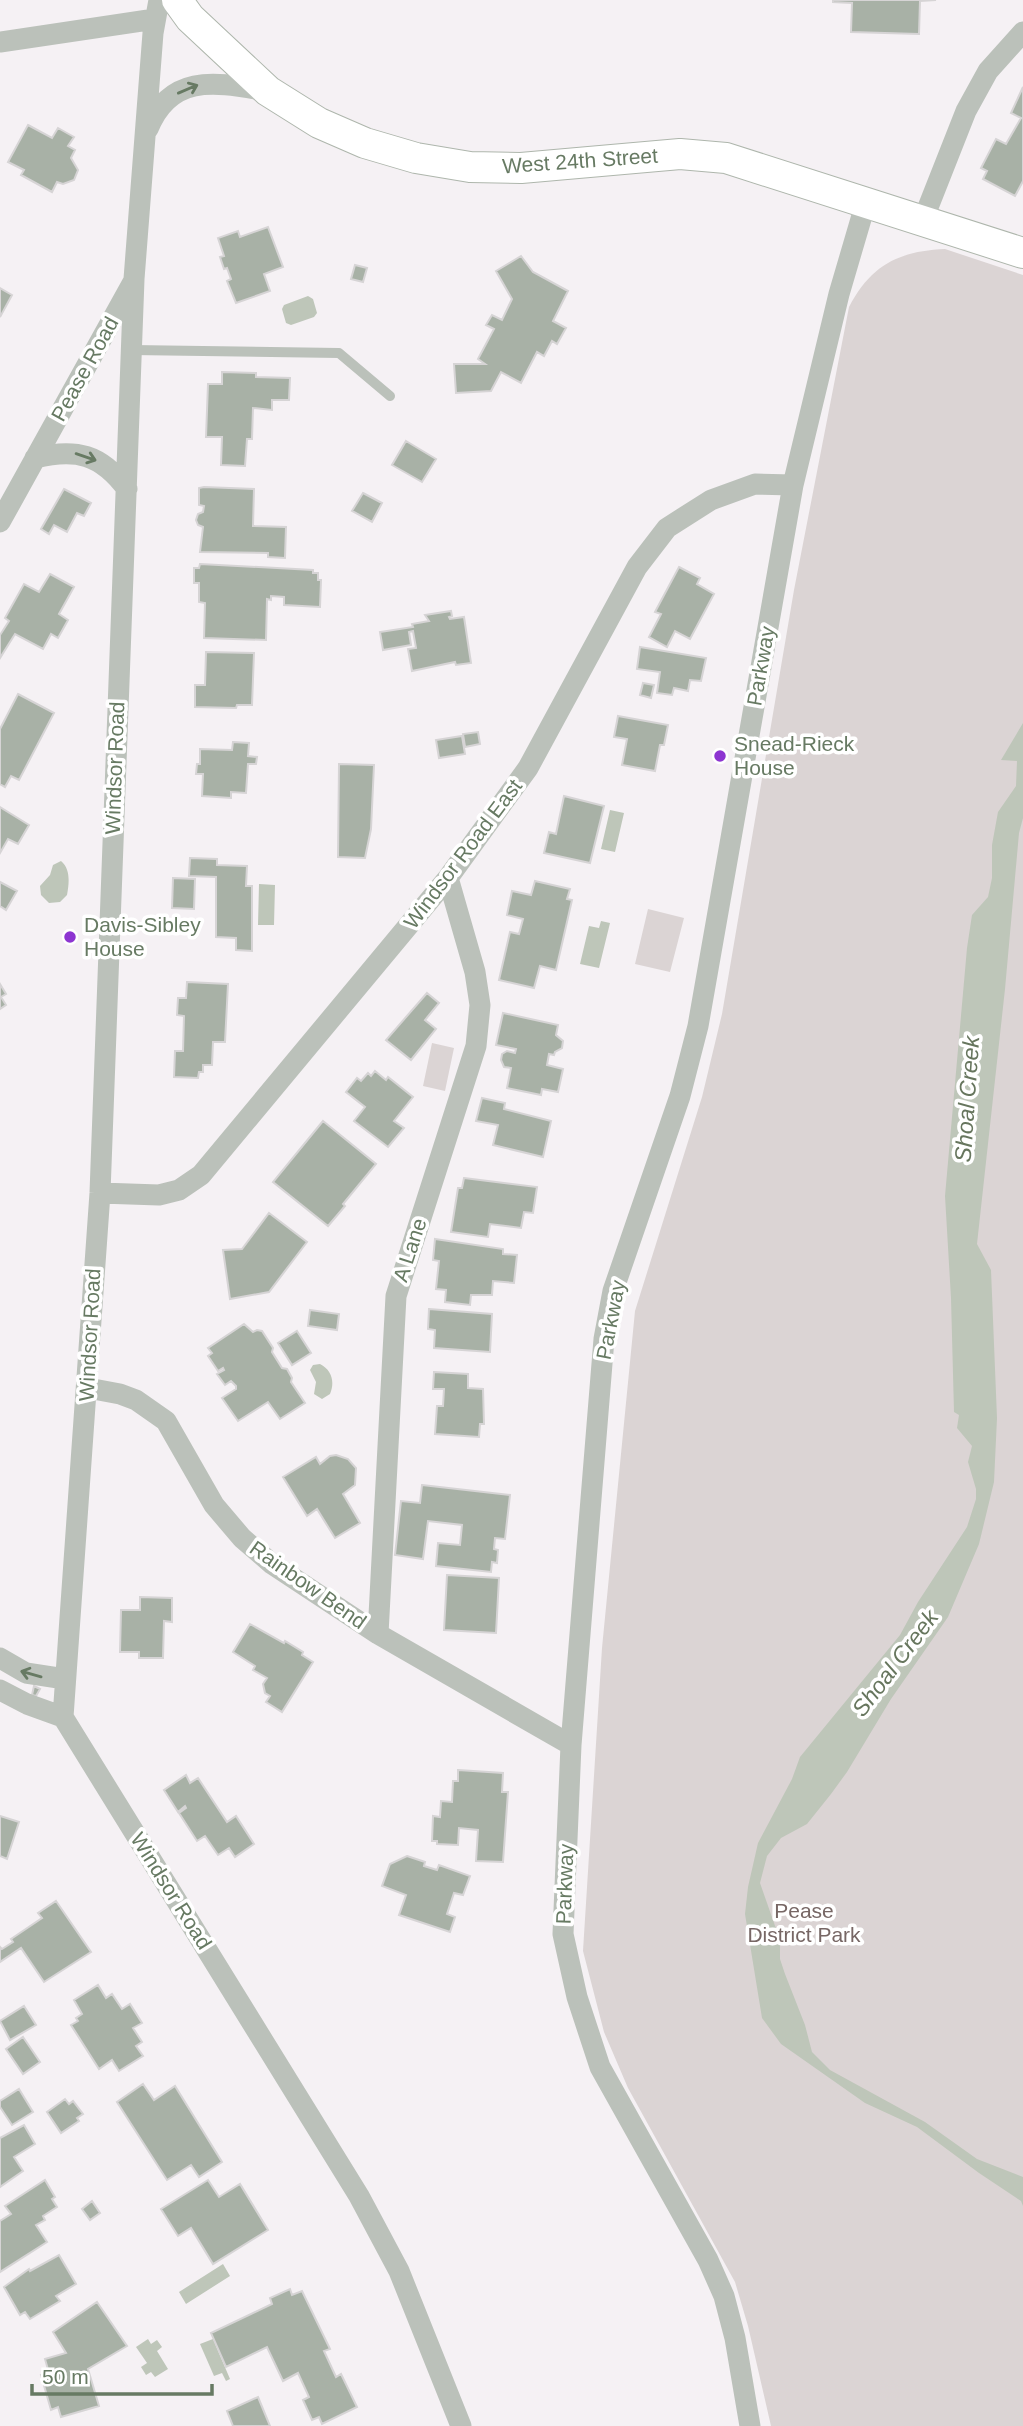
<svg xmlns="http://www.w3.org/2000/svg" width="1023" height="2426" font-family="Helvetica,sans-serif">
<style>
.green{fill:#dbd4d4}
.water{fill:#bec6b9}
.building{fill:#a8b1a6;stroke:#d6d4d5;stroke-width:2}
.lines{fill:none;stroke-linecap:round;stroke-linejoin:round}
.secondary-casing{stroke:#aeb6ac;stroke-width:32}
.service{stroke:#bbc1ba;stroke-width:10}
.minor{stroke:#bbc1ba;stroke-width:21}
.secondary{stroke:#fff;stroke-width:30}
.oneway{stroke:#677a63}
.poi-dot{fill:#8d35d1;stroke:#fff;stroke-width:2.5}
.labels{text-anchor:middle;stroke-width:7;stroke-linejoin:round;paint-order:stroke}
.street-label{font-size:21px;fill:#677a63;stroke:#fff}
.poi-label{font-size:21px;fill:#677a63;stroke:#fff;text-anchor:start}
.park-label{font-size:21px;fill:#776765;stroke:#fff}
.water-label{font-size:23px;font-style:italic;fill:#67765e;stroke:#fff}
</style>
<rect width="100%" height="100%" fill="#f5f1f4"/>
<path class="green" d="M945,249l78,26v2151h-252l-23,-100 -13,-44 -107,-194 -24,-56 -21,-81 19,-303 33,-337 67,-214 20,-83 72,-424 55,-283c22,-42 50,-56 96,-58z
M648,909l36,9 -14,54 -35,-8z
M432,1043l22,5 -9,43 -22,-5z"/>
<path class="water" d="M308,296l5,3 4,14 -3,4 -23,8 -5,-2 -4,-14 2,-4z
M1023,723v95l-4,15 -14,156 -28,255 14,26 6,148 -3,64 -15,62 -31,73 -57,82 -44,73 -16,22 -24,30 -26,14 -14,18 -7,27 20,57v19l5,15 20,51 7,27 18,18 95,52 52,37 46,18v29l-2,-5 -42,-28 -62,-46 -52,-24 -84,-59 -19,-26 -17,-104 3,-27 10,-44 34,-64 8,-22 100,-122 18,-33 49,-75 9,-28v-10l-8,-27 4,-16 -15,-18 2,-13 -5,-3 -3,-114 -6,-102 22,-248 5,-33 16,-18 4,-19v-33l6,-33 18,-26 1,-25 -16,-1z
M610,810l14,3 -9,39 -14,-3z
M61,861c10,8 8,23 6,34l-7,7 -11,1 -8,-8 -1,-9 10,-11 3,-10z
M259,884l16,1 -1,40h-16z
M601,921l9,2 -11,45 -19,-4 9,-38 10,2z
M320,1364c12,6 15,18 10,30l-8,5 -8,-5 2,-12 -6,-12 3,-5z
M223,2264l7,12 -44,28 -7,-12z
M148,2339l3,5 6,-4 5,7 -5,4 11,18 -13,8 -4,-5 -5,3 -5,-8 6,-4 -11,-16z
M213,2339l17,40 -4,2 -4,-8 -8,3 -14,-32z"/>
<path class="building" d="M833,0h103l-16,1 -1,33 -68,-2 1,-29 -19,-1z
M1023,87v94l-8,15 -32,-17 4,-8 -6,-3 15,-29 10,5 15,-26 -10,-5z
M28,125l24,13 6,-10 16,9 -6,9 7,4 -4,8 7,12 -4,10 -11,4 -6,-2 -5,10 -31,-17 3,-5 -16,-8z
M268,227l15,40 -19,7 6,17 -34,12 -9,-22 4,-2 -4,-11 -3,1 -4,-12 4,-1 -6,-18 20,-7 2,6z
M521,256l12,16 35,19 -15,30 13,7 -9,16 -5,-3 -8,15 -7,-4 -16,31 -20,-11 -10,19 -35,2 -2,-29h31l-7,-5 16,-30 -8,-4 6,-10 10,5 10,-21 -16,-28z
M355,265l12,3 -4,14 -12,-3z
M0,288l12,7 -12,22z
M222,372l34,1v4l34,1 -1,22h-17v10l-19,-2 -1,31h-5l-2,27 -24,-1 1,-28h-16l2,-53h14z
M406,441l30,18 -14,23 -30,-17z
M204,487l50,2 -1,37 33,1 -1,31 -17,-1v-4l-68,-1 3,-25 -5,-2 -2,-5 2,-6 5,-2 1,-6 -5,-1v-17z
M64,489l27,14 -7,13 -7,-3 -10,19 -13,-7 -5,9 -8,-5z
M363,493l19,10 -10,19 -20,-11z
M200,564l113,6v3h5v7h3l-1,27 -36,-2v-8l-13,-1v4l-4,-1 -1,41 -62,-2 1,-35 -6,-1v-19h-5v-15h5z
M679,567l21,11 -3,6 17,10 -24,45 -15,-8 -8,16 -18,-10 12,-23 -6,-2z
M50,574l24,13 -15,27 9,6 -10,18 -7,-4 -8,15 -28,-15 -15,24v-23l9,-14 -4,-3 19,-34 15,8z
M451,611l1,5 -3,1 1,2 14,-2 7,46 -15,2 -1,-3 -43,9 -4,-22 8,-1 -3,-17 -4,1 2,13 -28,5 -3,-18 33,-5 -1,-3 17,-3 -4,-6z
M640,647l66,11 -5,23 -11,-1 -2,11 -14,-3 -2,7 -15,-2 3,-21 -23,-3z
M206,652l48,1 -2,52h-15l-1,3 -41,-1v-22h10z
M643,683l11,2 -3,13 -11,-3z
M18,694l36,19 -35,67 -8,-4 -6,11 -5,-3v-55z
M618,716l50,9 -4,20h-4l-5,26 -33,-6 5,-26 -13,-2z
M478,732l2,12 -15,3 -2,-13z
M462,736l3,18 -26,4 -3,-18z
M233,742l16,1 -1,13 9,1 -1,7h-8l-2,29 -15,-1v6l-29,-2 1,-22h-7l1,-10h3v-15l32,1z
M339,764l35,1 -3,64 -6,29 -27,-1z
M564,796l40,10 -14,57 -46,-10 5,-21 7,2z
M0,807l29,18 -11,19 -10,-5 -8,14z
M190,858l27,1v6l30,1 -1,20h6v65l-16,-1v-12l-20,-1v-60l-27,-1z
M173,878l22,1 -1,30 -22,-1z
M535,881l35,8 -3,10 5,1 -16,70 -16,-4 -6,22 -35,-8 11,-48 9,2 4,-15 -16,-4 5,-24 19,4z
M0,882l17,9 -11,19 -6,-4z
M187,982l41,2 -3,58h-12l-1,23h-9v7h-4l-1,6 -24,-1 1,-26h8l1,-35 -7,-1 1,-17h8z
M0,984l6,10 -5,3 5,8 -6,4z
M427,993l12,10 -14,17 11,9 -25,31 -25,-20z
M503,1013l55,12 -2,10 7,6 -1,7 -7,4 -1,3 -5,-1 -2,11 16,4 -5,23 -16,-3 -1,6 -34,-7 4,-20 -7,-1 -3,-7 1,-6 5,-3 8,2 1,-4 -20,-4z
M375,1071l11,9 2,-3 25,20 -19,24 10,7 -16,19 -34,-26 11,-14 -19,-15 11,-14 4,3 7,-8 3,3z
M482,1098l23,5 -1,6 47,12 -8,36 -50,-12 5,-20 -22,-4z
M323,1121l53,43 -33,40 2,2 -17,20 -55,-44z
M464,1178l73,9 -4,26 -9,-1 -3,16 -31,-4 -2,13 -37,-5 7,-44h4z
M269,1213l38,29 -38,50 -39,7 -7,-49 19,-1z
M435,1239l68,10v5l14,1 -3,28 -21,-2 -1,14h-21l-1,10 -25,-3 1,-12 -10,-1 3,-28 -6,-1z
M429,1309l63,5 -2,38 -56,-4 1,-18 -7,-1z
M310,1310l29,4 -2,16 -29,-4z
M244,1324l9,8 4,-2 5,1 11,17 -1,4 10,16 5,1 5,9 -1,4 14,21 -25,16 -12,-17 -30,19 -16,-23 14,-9v-3l-5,-5 -6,4 -8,-11 7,-4 -1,-2 -5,3 -10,-15 4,-3 -4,-5z
M297,1331l14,22 -19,12 -14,-22z
M434,1372l34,2v14l15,1 1,35h-4l-1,13 -44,-3 2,-28h6l1,-17h-11z
M336,1455l12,4 8,9 -1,17 -12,9 17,29 -25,15 -18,-29 -10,7 -24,-39 33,-20 4,7 10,-8z
M422,1485l88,10 -5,44 -10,-1 -1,11 4,1 -1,13 -5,-1 -1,10 -55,-6 2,-23 22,2 2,-20 -34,-4 -5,38 -28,-4 6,-54 19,2z
M447,1575l52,3 -3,55 -52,-3z
M140,1597l32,1v24l-8,-1 -1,37h-24v-6h-19l1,-42h19z
M250,1624l34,19 1,-2 18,11 -1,3 11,7 -31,50 -16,-10 4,-6 -5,-3 -2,-9 4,-6 -14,-8 2,-4 -22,-14z
M34,1686l6,3 -4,7 -4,-1z
M458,1770l45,3 -1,19h6l-5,70 -27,-1 2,-31 -19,-2 -1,17 -21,-1v-3h-5l1,-25 7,1 1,-16 11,1 1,-21h5z
M186,1775l4,8 8,-5 29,44 9,-6 18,28 -19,13 -6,-9 -11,7 -13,-19 -8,5 -18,-28 7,-5 -1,-2 -7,6 -14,-22z
M0,1816l19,6 -12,37 -7,-3z
M407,1856l18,6 -1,4 13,4 2,-5 31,11 -7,19 -9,-2 -7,21 8,3 -5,15 -51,-17 7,-20 -24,-9 8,-22z
M56,1901l35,51 -47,30 -23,-34 -21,14v-15l2,2 11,-7 -2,-3 31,-21 -4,-5z
M98,1985l8,13 6,-4 10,15 8,-5 12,19 -9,5 9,14 -6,4 7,10 -24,15 -7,-11 -13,9 -28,-44 7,-4 -2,-3 6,-4 -8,-14z
M24,2006l12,19 -26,15 -10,-19z
M23,2037l17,25 -17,12 -17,-25z
M143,2084l11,16 21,-14 47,76 -23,15 -8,-12 -24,15 -50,-78z
M19,2089l14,23 -21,13 -12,-18v-6z
M65,2099l4,5 4,-3 10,13 -6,4 2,3 -18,12 -14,-21z
M24,2125l11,19 -21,13 9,14 -23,16v-49z
M45,2180l10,17 -3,2 5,8 -14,9 2,4 -9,5 11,17 -47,30v-51l11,-7 -6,-8z
M208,2180l11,17 21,-13 28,46 -55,34 -22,-36 -13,8 -17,-27z
M92,2201l8,12 -10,7 -8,-11z
M59,2255l17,29 -20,12 4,5 -30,18 -5,-7 -5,3 -16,-28 25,-18 1,2z
M290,2289l2,6 10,-4 28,58 -6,2 12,26 5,-3 16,33 -35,17 -3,-7 -7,3 -9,-20 6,-3 -11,-24 -15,8 -16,-34 -41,20 -15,-34 61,-29 -2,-6z
M97,2302l30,44 -39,23 11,37 -38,11 -3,-10 -7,3 -10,-35 8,-2 -4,-14 21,-6 -13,-21z
M258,2397l12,29h-37l-6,-15z"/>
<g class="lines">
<g class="secondary-casing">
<path id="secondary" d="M177,0l13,18 78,73 51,32 46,20 51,15 54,9 51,1 159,-14 46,4 297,95"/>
</g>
<path class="service" d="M132,350l207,3 51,43"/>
<path class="minor" d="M159,0l-6,33 -19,246 -34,914 -37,524 296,479 40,75 62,155
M0,42l155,-23
M148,129c23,-58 71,-46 120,-38
M923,220l43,-109 22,-40 35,-39
M35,458c41,-10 66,-4 92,31
M0,522l133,-240
M100,1193l59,2 20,-5 22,-15 247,-297 80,-110 109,-201 30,-39 44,-28 44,-16 38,1
M88,1388l32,6 16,6 30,21 48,84 28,33 30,26 106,70 193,111
M378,1634l18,-338 80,-250 4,-41 -5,-33 -27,-94
M0,1658l26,15 39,6
M0,1690l27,14 36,13
M750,2426l-15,-88 -11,-42 -16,-36 -108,-193 -23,-70 -14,-63 8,-189 33,-406 9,-48 67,-195 18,-70 95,-541 46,-191 27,-92"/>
<use href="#secondary" class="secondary"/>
</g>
<defs><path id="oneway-shaft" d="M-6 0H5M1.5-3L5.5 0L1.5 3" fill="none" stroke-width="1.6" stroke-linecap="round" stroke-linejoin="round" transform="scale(1.75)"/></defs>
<g class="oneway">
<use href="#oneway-shaft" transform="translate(188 89) rotate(-23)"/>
<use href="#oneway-shaft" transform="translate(86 457) rotate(19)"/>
<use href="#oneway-shaft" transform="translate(31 1674) rotate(-164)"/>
</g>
<g class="poi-dot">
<circle cx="720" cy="756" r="7"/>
<circle cx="70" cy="937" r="7"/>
</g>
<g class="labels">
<g class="street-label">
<text transform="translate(580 161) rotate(-4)" y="7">West 24th Street</text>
<text transform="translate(85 369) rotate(-61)" y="7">Pease Road</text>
<text transform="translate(761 666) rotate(-80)" y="7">Parkway</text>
<text transform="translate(115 768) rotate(-88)" y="7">Windsor Road</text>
<text transform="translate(463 854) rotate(-53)" y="7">Windsor Road East</text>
<text transform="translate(410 1250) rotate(-72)" y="7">A Lane</text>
<text transform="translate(611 1320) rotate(-79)" y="7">Parkway</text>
<text transform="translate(90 1335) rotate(-87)" y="7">Windsor Road</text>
<text transform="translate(308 1585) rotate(35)" y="7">Rainbow Bend</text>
<text transform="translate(565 1884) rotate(-88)" y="7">Parkway</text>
<text transform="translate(171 1891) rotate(58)" y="7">Windsor Road</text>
</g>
<g class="poi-label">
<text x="734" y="751">Snead-Rieck<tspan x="734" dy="24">House</tspan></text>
<text x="84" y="932">Davis-Sibley<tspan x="84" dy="24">House</tspan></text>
</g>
<g class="park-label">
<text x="804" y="1918">Pease<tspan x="804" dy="24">District Park</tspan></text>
</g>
<g class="water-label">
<text transform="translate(967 1099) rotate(-86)" y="8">Shoal Creek</text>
<text transform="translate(895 1663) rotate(-53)" y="8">Shoal Creek</text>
</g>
</g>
<path d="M32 2384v10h180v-10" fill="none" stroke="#677a63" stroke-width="3.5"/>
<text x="42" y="2384" font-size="21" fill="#677a63" stroke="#ffffff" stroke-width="5" paint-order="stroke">50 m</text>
</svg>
